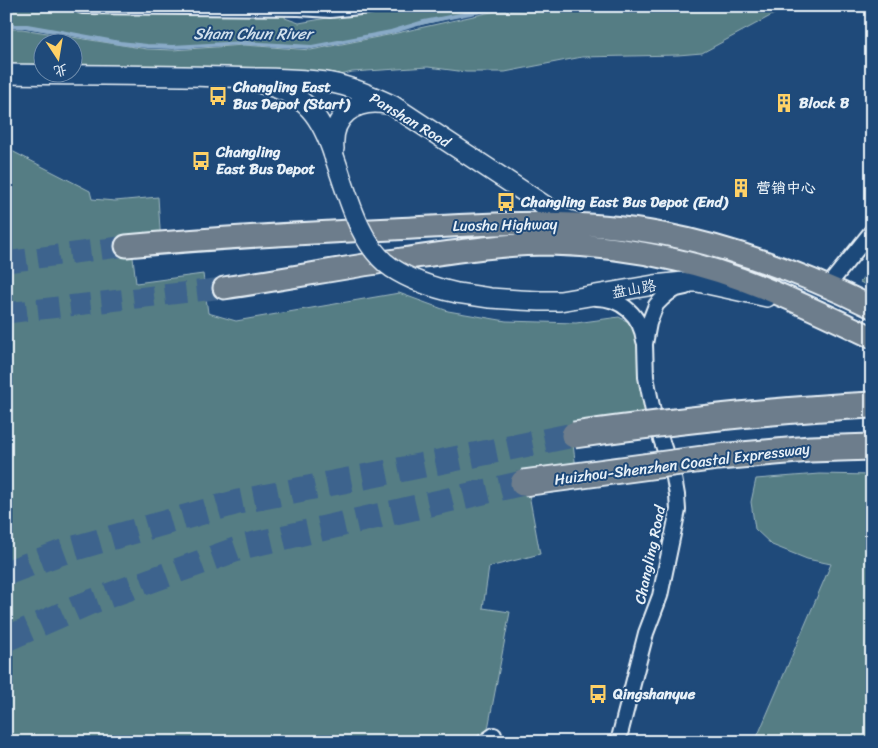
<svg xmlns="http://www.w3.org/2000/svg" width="878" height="748" font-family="Sriracha,'LXGW WenKai TC',sans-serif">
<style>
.green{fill:#547d84;stroke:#9eb7be}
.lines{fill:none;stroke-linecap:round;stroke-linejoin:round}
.stream{stroke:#89aac7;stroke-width:4}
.primary-tunnel{stroke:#3d638d;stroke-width:21;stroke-dasharray:21 11;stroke-linecap:butt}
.motorway-tunnel{stroke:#3d638d;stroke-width:25;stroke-dasharray:25 12;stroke-linecap:butt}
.minor-casing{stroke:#e8f1f8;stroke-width:18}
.secondary-casing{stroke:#e8f1f8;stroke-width:22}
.primary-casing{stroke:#e8f1f8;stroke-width:25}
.minor{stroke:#1f4a7a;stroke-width:14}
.secondary{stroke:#1f4a7a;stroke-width:19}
.primary{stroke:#6d7d8c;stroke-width:21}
.secondary-bridge-casing{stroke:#e8f1f8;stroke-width:22;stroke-linecap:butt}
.motorway-bridge-casing{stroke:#e8f1f8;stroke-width:29;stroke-linecap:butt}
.secondary-bridge{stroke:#1f4a7a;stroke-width:19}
.motorway-bridge{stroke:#6d7d8c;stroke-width:25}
.labels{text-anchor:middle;stroke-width:4;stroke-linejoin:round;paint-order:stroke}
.poi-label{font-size:15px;font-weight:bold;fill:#e8f1f8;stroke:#1f4a7a;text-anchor:start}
.street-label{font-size:15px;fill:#e8f1f8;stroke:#1f4a7a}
.water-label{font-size:16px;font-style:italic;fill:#d0dfec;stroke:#1f4a7a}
</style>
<rect width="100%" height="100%" fill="#1f4a7a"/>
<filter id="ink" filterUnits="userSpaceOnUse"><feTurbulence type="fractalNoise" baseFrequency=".02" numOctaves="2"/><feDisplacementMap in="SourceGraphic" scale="10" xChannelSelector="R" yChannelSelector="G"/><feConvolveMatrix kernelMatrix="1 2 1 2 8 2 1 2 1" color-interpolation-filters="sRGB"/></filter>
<g filter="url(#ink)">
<path class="green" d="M6,6h289l-8,5 -2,7 14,5 34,-6 99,-9 9,-2h69l-14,2 -109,24 -75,15 -65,-4 -1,-1 12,-12 -15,13 -70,4 -49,-3 -108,-18h-10z
M552,6h62l8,3 95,-1 10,-2h62l-87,47 -24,2 -96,2 -77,15h-39l-38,-5 -76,5 -22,6 -85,-10 -172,-2 -1,-24h-30v23h-36v-36h16l125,20 26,1 71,-5 67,5 77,-15 108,-24 22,-1z
M6,148l84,43 2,8 23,2 43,-4 3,48 -29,4 4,34 67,-9 5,39 28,8 163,-28 49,18 58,10 70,2 43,-6 17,9 14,93 -79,8 5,42 -50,9 14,76 -51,13 -6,41 27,4 -22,117 -19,13h-463z
M872,263v25l-12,-6z
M819,474l53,1v267h-117l76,-178 -24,-5 -35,-14 -17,-16 -4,-27 5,-23z"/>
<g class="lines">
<path class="stream" d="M641,6h21
M6,26h21l34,6 59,11 27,3 26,1 70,-4 69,4 79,-15 33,-10 72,-14 30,-2"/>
<path class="primary-tunnel" d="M6,262l120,-16
M6,313l218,-25"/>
<path class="motorway-tunnel" d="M6,573l62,-23 170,-48 336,-67
M6,639l82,-36 158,-57 277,-63"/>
<g class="minor-casing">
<path id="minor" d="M82,6l217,2 31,2 40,-4
M827,287l45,-56
M596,298c26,0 45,18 48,43
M484,742l10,-7
M618,742l28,-109 14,-37 18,-86 -1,-15 -3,-17 -19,-57 -9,-44 -1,-33 4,-21 7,-18 6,-6 7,-6 8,-4 9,-2"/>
</g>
<g class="secondary-casing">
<path id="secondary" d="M6,74c74,1 147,1 220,3 35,2 72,0 106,6 21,4 41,13 60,22l167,110 9,5 11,3
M262,84c44,10 59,32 72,72
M334,149c-3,-33 21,-50 52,-45
M457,293l33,5 29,2 21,1h20l94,-16 30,-3h14l69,15"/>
</g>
<g class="primary-casing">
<path id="primary" d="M126,246c88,-8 177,-13 267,-17 92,-5 179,-12 270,5 73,14 143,41 209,73
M224,288c59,-9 119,-20 178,-29 49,-7 98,-15 147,-15 43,1 85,6 127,16 69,15 132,47 196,77"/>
</g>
<use href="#minor" class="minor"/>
<use href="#secondary" class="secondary"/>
<use href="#primary" class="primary"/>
<g class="secondary-bridge-casing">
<path id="secondary-bridge" d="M334,156c13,36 25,90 58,112 20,13 42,20 65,25"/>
</g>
<g class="motorway-bridge-casing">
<path id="motorway-bridge" d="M574,435c99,-14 198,-25 298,-30
M523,483l195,-26 92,-8 62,-2"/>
</g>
<use href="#secondary-bridge" class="secondary-bridge"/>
<use href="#motorway-bridge" class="motorway-bridge"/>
</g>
</g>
<defs>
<g id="bus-bare" transform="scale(1.5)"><path d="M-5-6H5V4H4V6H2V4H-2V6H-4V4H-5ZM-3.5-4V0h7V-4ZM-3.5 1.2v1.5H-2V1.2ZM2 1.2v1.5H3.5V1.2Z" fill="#ffd166" stroke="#1f4a7a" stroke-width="2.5" paint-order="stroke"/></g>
<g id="building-bare" transform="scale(1.5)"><path d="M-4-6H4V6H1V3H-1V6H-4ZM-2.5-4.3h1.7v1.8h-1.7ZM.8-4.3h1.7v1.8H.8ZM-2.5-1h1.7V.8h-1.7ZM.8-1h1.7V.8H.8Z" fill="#ffd166" stroke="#1f4a7a" stroke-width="2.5" paint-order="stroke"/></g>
</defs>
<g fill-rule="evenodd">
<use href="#bus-bare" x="218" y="96"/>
<use href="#building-bare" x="784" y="103"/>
<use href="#bus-bare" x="201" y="161"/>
<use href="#building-bare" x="741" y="188"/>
<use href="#bus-bare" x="506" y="202"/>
<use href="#bus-bare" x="598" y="694"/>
</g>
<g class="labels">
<g class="poi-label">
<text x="233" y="92">Changling East<tspan x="233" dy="17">Bus Depot (Start)</tspan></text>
<text x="799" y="108">Block B</text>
<text x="216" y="157">Changling<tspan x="216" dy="17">East Bus Depot</tspan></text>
<text x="756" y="193">营销中心</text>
<text x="521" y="207">Changling East Bus Depot (End)</text>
<text x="613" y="699">Qingshanyue</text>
</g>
<g class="street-label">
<text transform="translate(410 120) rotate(31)" y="5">Panshan Road</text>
<text transform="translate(505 225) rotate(-1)" y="5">Luosha Highway</text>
<text transform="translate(634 289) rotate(-10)" y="5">盘山路</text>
<text transform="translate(682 464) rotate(-7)" y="5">Huizhou-Shenzhen Coastal Expressway</text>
<text transform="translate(650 555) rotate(-78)" y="5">Changling Road</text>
</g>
<g class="water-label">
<text x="253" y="39">Sham Chun River</text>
</g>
</g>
<rect width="878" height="748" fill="none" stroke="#1f4a7a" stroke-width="25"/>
<rect x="12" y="12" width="853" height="723" fill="none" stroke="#e8f1f8" stroke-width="2" filter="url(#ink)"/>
<g transform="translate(58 58) rotate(168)"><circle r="24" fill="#1f4a7a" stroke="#6f8dac"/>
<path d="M0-4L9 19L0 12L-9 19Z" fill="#ffd166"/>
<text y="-8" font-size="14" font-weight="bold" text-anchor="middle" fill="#e8f1f8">北</text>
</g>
</svg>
